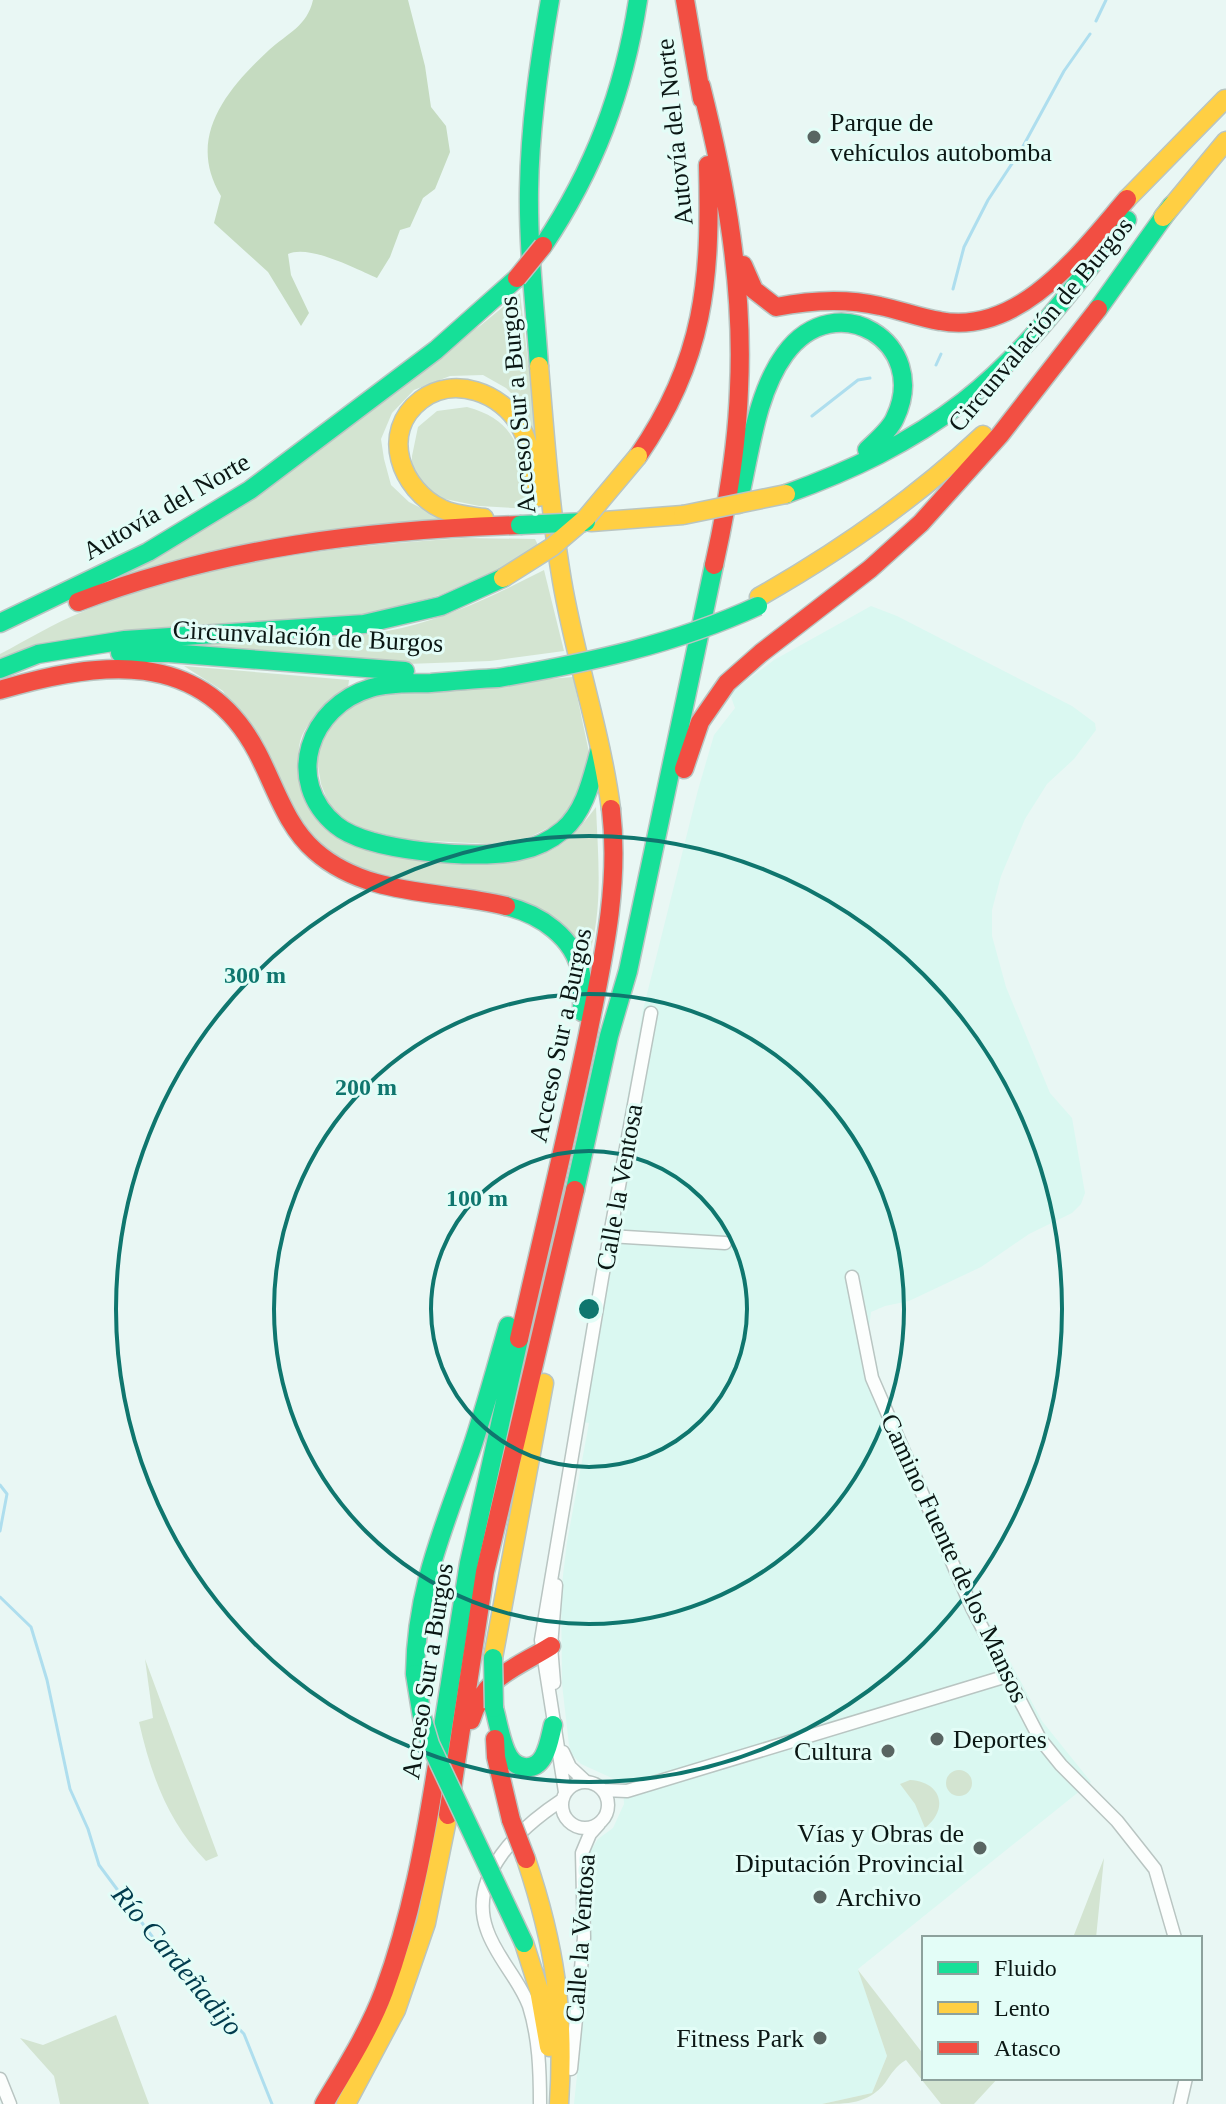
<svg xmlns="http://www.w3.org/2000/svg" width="1226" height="2104" font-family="Georgia,serif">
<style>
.built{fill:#daf8f1}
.green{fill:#d3e4d1}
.forest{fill:#c5dbc0}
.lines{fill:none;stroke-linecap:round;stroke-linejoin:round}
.stream{stroke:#aedeee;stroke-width:3}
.street-casing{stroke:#b9c5c2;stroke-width:15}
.fast-casing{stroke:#b9c5c2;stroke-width:21}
.slow-casing{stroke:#b9c5c2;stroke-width:21}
.jam-casing{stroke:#b9c5c2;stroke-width:21}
.street{stroke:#fcfefd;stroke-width:12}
.fast{stroke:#16e098;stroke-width:18}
.slow{stroke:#ffcf43;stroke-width:18}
.jam{stroke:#f24e42;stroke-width:18}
.fast-bridge-casing{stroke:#b9c5c2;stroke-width:21;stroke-linecap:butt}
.slow-bridge-casing{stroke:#b9c5c2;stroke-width:21;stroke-linecap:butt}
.jam-bridge-casing{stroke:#b9c5c2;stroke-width:21;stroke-linecap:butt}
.fast-bridge{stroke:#16e098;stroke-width:18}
.slow-bridge{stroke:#ffcf43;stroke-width:18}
.jam-bridge{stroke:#f24e42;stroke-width:18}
.ring{fill:none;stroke:#0f766e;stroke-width:4}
.poi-dot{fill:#596562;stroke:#e3fdf7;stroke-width:3}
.labels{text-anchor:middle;stroke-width:6;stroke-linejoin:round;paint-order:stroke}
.poi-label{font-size:26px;fill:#0b1714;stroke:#e3fdf7;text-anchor:start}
.street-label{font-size:26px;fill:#0b1714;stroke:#e3fdf7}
.water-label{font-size:28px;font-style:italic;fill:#013b4d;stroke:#e3fdf7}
.centre{fill:#0f766e;stroke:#e3fdf7;stroke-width:4}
.ring-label{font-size:24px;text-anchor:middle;font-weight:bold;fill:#0f766e;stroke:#e3fdf7;stroke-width:6;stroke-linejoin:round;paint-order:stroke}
</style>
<rect width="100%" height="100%" fill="#e9f7f4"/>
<path class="built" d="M871,606l26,10 175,90 23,17 1,7 -22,29 -27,25 -22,35 -24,57 -9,34v26l14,51 44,106 22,25 13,75 -4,11 -9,9 -43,21 -48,33 -72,34 -24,5 -14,6 -2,16 12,56 106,235 55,102 49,61 -233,187 29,87 -15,37 -50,11h-248l16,-153 -1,-98 9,-14 15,-11 11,-24 -1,-21 -42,-19 -9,-9 -3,-10 -7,-61 -1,-92 6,-50 22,-119 -19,-3 73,-410 55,-220 16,-55 21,-27 -4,-11 2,-6 41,-31z"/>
<path class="green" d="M520,293l17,146 -14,-34 -17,-17 -23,-13 -33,1 -36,14 -22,23 -11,26 3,20 7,26 18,17 34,17 -335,62 373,-256z
M467,407c56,15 54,52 65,102l-53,-3 -44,-9 -23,-25v-16l6,-29 19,-16z
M465,538l70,1 4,8 -42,23 -57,25 -66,18 -374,45v-4c27,-14 54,-31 82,-42 117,-50 257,-66 383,-74z
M544,570l20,81 -74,10 -111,4 -180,-18v-5c67,-3 137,1 203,-14 51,-12 97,-35 142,-58z
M184,666l165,14 -1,8c-12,12 -27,22 -38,35 -31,36 10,83 28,115l185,22c38,-9 50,-23 73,-53 2,50 8,106 -9,154l-16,-27 -177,-51 -73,-31 -98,-161z
M573,677l17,80 -9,29 -17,31 -12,9 -30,15 -31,3 -82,-4 -58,-14 -21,-19 -9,-23 -5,-30 17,-36 30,-21 72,-9z
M145,1659l73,197 -12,5c-38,-39 -55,-86 -67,-139l14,-4z
M946 1783a13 13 0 1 1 26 0a13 13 0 1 1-26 0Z
M910,1780c32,2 39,29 15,48l-10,-24 -15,-20z
M1104,1858l-8,80h-24l2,-3z
M858,1970l66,85v23h74l-24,26h-33l-35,-44c-10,6 -15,14 -21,23 -17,21 -38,21 -63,21l50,-11 15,-37z
M116,2015l33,89h-89l-6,-28 -34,-38 23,7z"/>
<path class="forest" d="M313,0h95l17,66 6,41 15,19 4,26 -15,37 -12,9 -13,29 -10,3 -10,27 -13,21c-21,-9 -68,-34 -89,-24l3,21 18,38 -8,13 -33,-54 -54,-49 7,-27c-35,-58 5,-106 48,-146 19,-17 38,-24 44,-50z"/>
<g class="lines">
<path class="stream" d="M1096,21l10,-21
M953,289l11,-42 24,-47 33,-50 43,-79 26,-37
M936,365l5,-11
M812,416l46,-36 12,-2
M0,1485l7,9 -7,37
M0,1597l31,30 16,53 23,109 18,40 11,36 61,82 84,87 28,70"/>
<g class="street-casing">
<path id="street" d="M609,1236l116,7
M852,1277l20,101 100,230 68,131 21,26 56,56 38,48 20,69
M554,1683l-3,-37 5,-61
M563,1752l7,15 15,14
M562 1805a23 23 0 1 1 46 0a23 23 0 1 1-46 0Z
M603,1790l24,1 380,-115
M565,1792l-24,-152 61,-362 49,-265
M571,2069l13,-131 -2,-85 8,-19 9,-10
M0,2079l10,25
M540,2104c0,-33 -1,-66 -11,-98 -10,-27 -33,-49 -42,-76 -20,-55 34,-103 75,-130
M1180,2104l6,-26"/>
</g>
<g class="fast-casing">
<path id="fast" d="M543,246c51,-76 81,-155 95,-246
M1098,309l74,-104
M539,366c-4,-59 -11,-118 -10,-177 1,-64 10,-126 21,-189
M786,494c64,-23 124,-51 178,-93 64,-50 113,-118 163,-181
M738,504c12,-48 17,-109 47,-150 51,-70 146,-11 110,64 -5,12 -19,23 -28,32
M0,623l148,-71 102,-62 186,-140 81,-72
M120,653h49l236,18
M0,669l38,-15 87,-14 239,-16 77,-18 62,-28
M498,678c-22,1 -44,3 -67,5 -20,1 -40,-1 -60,5 -62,18 -88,93 -35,137 32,27 143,35 183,26 15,-3 32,-11 44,-21 23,-20 29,-53 37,-81
M506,906c33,8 69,31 75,68 2,12 1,26 1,38
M575,1190l34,-154 19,-65 86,-406
M415,1674c1,-86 29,-146 56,-224 14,-41 25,-83 37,-124
M494,1708c4,14 6,29 12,43 3,7 9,15 18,16 22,3 25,-27 29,-42
M437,1765l32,-202 50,-224"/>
</g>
<g class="slow-casing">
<path id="slow" d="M1127,199l98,-100
M1163,217l63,-76
M539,366c6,72 11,144 23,215 13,77 39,151 49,228
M484,518c-13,-2 -30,-3 -42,-9 -41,-19 -63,-77 -21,-109 33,-25 81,-7 99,26 12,21 14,48 18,71
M591,522l92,-7
M759,597c81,-46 156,-98 224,-162
M493,1658l51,-275
M526,1859c29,86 39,154 33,245
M524,1943l15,47 10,57
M346,2104l50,-94 30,-87 22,-108"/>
</g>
<g class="jam-casing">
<path id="jam" d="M685,0l17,99
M701,86c25,99 43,200 38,303 -2,59 -12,118 -25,176
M743,265l11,25 22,17c35,-7 70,-9 104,-1 20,4 40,12 60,15 80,15 141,-69 187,-122
M638,456c67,-97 73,-176 70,-291
M78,602c145,-55 288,-72 442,-77
M0,690c97,-29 202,-43 257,62 18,34 29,74 58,99 52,46 127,39 191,55
M684,769l16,-47 27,-39 34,-30 109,-84 51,-46 79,-88 98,-126
M519,1339c23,-102 48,-203 69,-305 15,-75 32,-148 23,-225
M471,1720c13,-44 45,-52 80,-74
M495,1739l1,18 15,63
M448,1815l37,-243 90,-382
M324,2104c22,-37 45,-73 60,-113 27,-73 41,-150 53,-226"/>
</g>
<use href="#street" class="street"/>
<use href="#fast" class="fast"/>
<use href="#slow" class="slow"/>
<use href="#jam" class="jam"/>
<g class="fast-bridge-casing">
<path id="fast-bridge" d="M520,525l66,-3
M498,678c90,-15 177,-34 260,-72
M493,1658l1,50
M415,1674l7,43 8,27 94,199"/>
</g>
<g class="slow-bridge-casing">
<path id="slow-bridge" d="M683,515l103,-21
M503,578l49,-31 34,-29 52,-62"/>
</g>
<g class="jam-bridge-casing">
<path id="jam-bridge" d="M517,278l26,-32
M511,1820l15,39"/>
</g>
<use href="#fast-bridge" class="fast-bridge"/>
<use href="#slow-bridge" class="slow-bridge"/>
<use href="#jam-bridge" class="jam-bridge"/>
</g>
<g class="ring">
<circle cx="589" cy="1309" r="158"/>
<circle cx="589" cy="1309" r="315"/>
<circle cx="589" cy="1309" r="473"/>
</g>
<g class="poi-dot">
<circle cx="814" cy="137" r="8"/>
<circle cx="937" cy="1739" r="8"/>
<circle cx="888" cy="1751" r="8"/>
<circle cx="980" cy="1848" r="8"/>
<circle cx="820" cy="1897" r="8"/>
<circle cx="820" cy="2038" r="8"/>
</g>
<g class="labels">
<g class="poi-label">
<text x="830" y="131">Parque de<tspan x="830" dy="30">vehículos autobomba</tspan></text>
<text x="953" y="1748">Deportes</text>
<text x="872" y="1760" text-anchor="end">Cultura</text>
<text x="964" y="1842" text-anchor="end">Vías y Obras de<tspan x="964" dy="30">Diputación Provincial</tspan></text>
<text x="836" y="1906">Archivo</text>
<text x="804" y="2047" text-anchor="end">Fitness Park</text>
</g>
<g class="street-label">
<text transform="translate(674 132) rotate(-96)" y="9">Autovía del Norte</text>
<text transform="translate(1040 324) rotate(-50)" y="9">Circunvalación de Burgos</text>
<text transform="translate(517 405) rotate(-95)" y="9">Acceso Sur a Burgos</text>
<text transform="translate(166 506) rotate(-30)" y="9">Autovía del Norte</text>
<text transform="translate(308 636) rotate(3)" y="9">Circunvalación de Burgos</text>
<text transform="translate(560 1035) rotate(-78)" y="9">Acceso Sur a Burgos</text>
<text transform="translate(619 1187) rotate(-80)" y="9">Calle la Ventosa</text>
<text transform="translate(955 1558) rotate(65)" y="9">Camino Fuente de los Mansos</text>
<text transform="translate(427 1671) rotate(-81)" y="9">Acceso Sur a Burgos</text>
<text transform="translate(580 1938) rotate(-86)" y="9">Calle la Ventosa</text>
</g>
<g class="water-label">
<text transform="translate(178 1960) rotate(50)" y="10">Río Cardeñadijo</text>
</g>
</g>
<circle cx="589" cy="1309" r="12" class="centre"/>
<g class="ring-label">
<text x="255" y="983">300 m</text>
<text x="366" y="1095">200 m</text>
<text x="477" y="1206">100 m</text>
</g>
<rect x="922" y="1936" width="280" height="144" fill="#e3fdf7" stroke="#8da19c" stroke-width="2"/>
<rect x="938" y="1962" width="40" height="12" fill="#16e098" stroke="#8da19c" stroke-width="2"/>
<text x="994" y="1976" font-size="24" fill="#0b1714">Fluido</text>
<rect x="938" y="2002" width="40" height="12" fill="#ffcf43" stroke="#8da19c" stroke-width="2"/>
<text x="994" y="2016" font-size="24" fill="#0b1714">Lento</text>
<rect x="938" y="2042" width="40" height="12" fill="#f24e42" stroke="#8da19c" stroke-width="2"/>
<text x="994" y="2056" font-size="24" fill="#0b1714">Atasco</text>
</svg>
